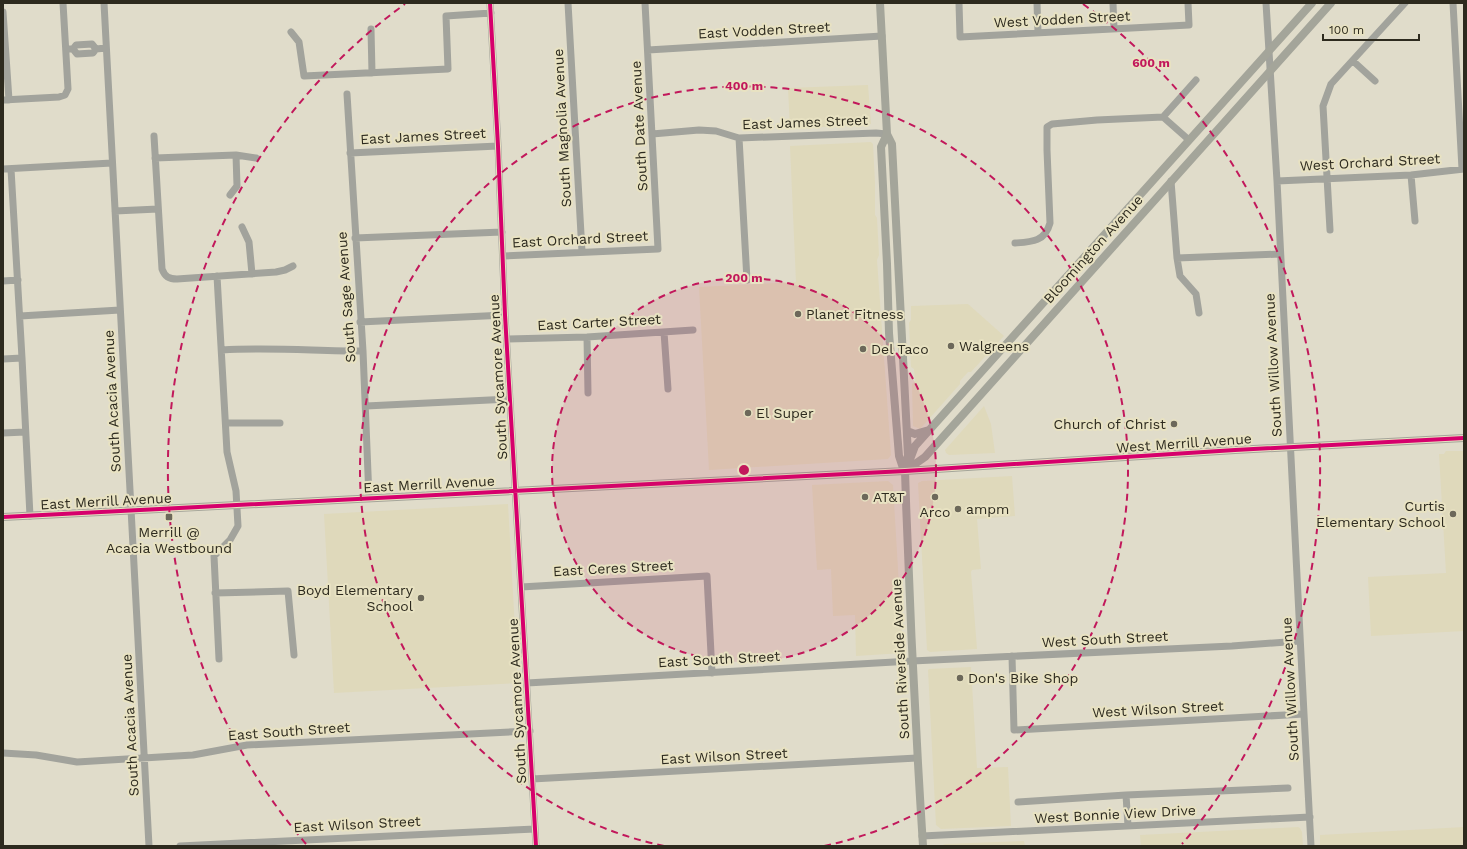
<svg xmlns="http://www.w3.org/2000/svg" width="1467" height="849" font-family="'Work Sans',sans-serif">
<style>
.built{fill:#dfd9bb}
.lines{fill:none;stroke-linecap:round;stroke-linejoin:round}
.minor{stroke:#a2a39c;stroke-width:7}
.major{stroke:#a4a59a;stroke-width:8}
.cycleway-casing{stroke:#e8e2c2;stroke-width:6}
.cycleway{stroke:#d6006c;stroke-width:4}
.ring{fill:none;stroke:#c2185b;stroke-width:2;stroke-dasharray:7 5}
.poi-dot{fill:#6c685a;stroke:#e8e2c2;stroke-width:1.5}
.labels{text-anchor:middle;stroke-width:4;stroke-linejoin:round;paint-order:stroke}
.street-label{font-size:14px;fill:#2d2a1e;stroke:#e8e2c2}
.poi-label{font-size:14px;fill:#2d2a1e;stroke:#e8e2c2;text-anchor:start}
.centre{fill:#c2185b;stroke:#e8e2c2;stroke-width:2}
.ring-label{font-size:12px;text-anchor:middle;font-weight:bold;fill:#c2185b;stroke:#e8e2c2;stroke-width:4;stroke-linejoin:round;paint-order:stroke}
</style>
<rect width="100%" height="100%" fill="#e0dcca"/>
<path class="built" d="M868,85l3,39 -81,5 -2,-41z
M871,142l2,2 2,39v32l2,3 2,37 -2,5 14,195 -3,4 -179,11 -10,-183 97,-5 -6,-136z
M968,304l36,32 -33,36h-3l-8,9v3l-40,45 -7,-3 -1,-42 3,-3 -1,-12 -3,-2 -2,-44 2,-3v-14z
M984,406l7,18 4,29 -46,2 -3,-2 -1,-3z
M1446,451h18v180l-93,5 -3,-59 78,-4 -7,-119h5z
M1012,476l3,40 -38,3 4,50 -9,1 -1,2 6,77 -47,3 -3,-2 -9,-167 4,-2z
M888,481l5,4 10,168 -47,3 -1,-41 -22,1 -2,-47 -14,1 -5,-85z
M508,504l10,179 -184,10 -10,-179z
M971,667l6,101 31,-1 3,59 -70,3 -5,-4 -8,-155 1,-1z
M1298,827l2,1 2,4 1,14h-162l-1,-11z
M1464,827v19h-144v-11z
M1024,841l1,5h-85l5,-2z"/>
<g class="lines">
<path class="minor" d="M104,3l45,843
M490,3l8,143 7,169 31,531
M568,3l14,249
M959,3l1,34 229,-12 -1,-22
M1037,3l1,29
M1113,3l1,26
M1266,3l11,178 27,533 7,132
M1453,3l9,166
M3,12l6,88
M371,29l1,44
M291,32l8,10 5,34 144,-7 -2,-53 45,-3
M68,49h5l3,-4 16,-1 4,5
M73,49l4,5 16,-1 3,-4 10,-1
M648,50l234,-14
M1353,61l22,20
M347,94l16,257 6,147
M3,100l56,-3 6,-2 3,-6 -5,-86
M1163,117l26,23
M652,134l47,-4 17,1 23,7 137,-5 11,1
M154,136l8,133c3,8 7,10 15,10l99,-7 9,-2 8,-4
M739,138l8,142
M350,153l148,-7
M155,158l81,-3 20,3
M3,169l109,-6
M11,169l11,189 8,158
M1411,175l4,46
M1171,181l6,77 3,18 16,18 3,19
M1277,181l134,-6 53,-6
M230,195l7,-9 -1,-31
M115,211l43,-2
M242,227l7,15 3,32
M1330,230l-7,-124 8,-22 74,-81
M355,238l147,-6
M1015,243c16,-1 30,-1 35,-20l-3,-73v-23l5,-3 45,-4 66,-3 33,-37
M503,256l155,-7 -13,-246
M1177,258l103,-4
M217,276l10,176 9,39 2,35 -8,14 -16,16 5,103
M3,281l15,-1
M20,316l100,-6
M360,322l145,-7
M664,332l4,57
M587,337l1,56
M507,339l80,-2 106,-7
M222,350c47,-3 94,1 141,1
M3,359l19,-1
M366,406l144,-7
M227,423h53
M3,433l22,-1
M521,587l186,-11 5,97
M215,593l73,-2 6,64
M1012,656l2,74 290,-16
M527,683l385,-22 320,-15 68,-5
M3,753l33,2 41,7 116,-7 54,-10 283,-14
M532,779l385,-21
M1126,795l2,31
M1018,802l108,-7 162,-7
M922,836l388,-19
M180,846l355,-17"/>
<path class="major" d="M880,3l7,131 5,10 16,311 -3,16c4,125 10,250 18,375
M887,134l-6,13 6,117 2,69 10,123 5,15
M907,431l8,3 14,-4
M909,462l6,-16 397,-443
M905,471l20,-14 406,-454
M3,517l902,-46 330,-21 229,-12"/>
<g class="cycleway-casing">
<path id="cycleway" d="M490,3l8,143 7,169 31,531
M3,517l902,-46 330,-21 229,-12"/>
</g>
<use href="#cycleway" class="cycleway"/>
</g>
<circle cx="744" cy="470" r="192" fill="#c2185b" fill-opacity=".12"/>
<g class="ring">
<circle cx="744" cy="470" r="192"/>
<path d="M664 846A384 384 0 1 1 824 846"/>
<path d="M306 844A576 576 0 0 1 405 4M1083 4A576 576 0 0 1 1182 844"/>
</g>
<g class="poi-dot">
<circle cx="798" cy="314" r="4"/>
<circle cx="951" cy="346" r="4"/>
<circle cx="863" cy="349" r="4"/>
<circle cx="748" cy="413" r="4"/>
<circle cx="1174" cy="424" r="4"/>
<circle cx="865" cy="497" r="4"/>
<circle cx="935" cy="497" r="4"/>
<circle cx="958" cy="509" r="4"/>
<circle cx="1453" cy="514" r="4"/>
<rect x="165" y="513" width="8" height="8" rx="2"/>
<circle cx="421" cy="598" r="4"/>
<circle cx="960" cy="678" r="4"/>
</g>
<g class="labels">
<g class="street-label">
<text transform="translate(1062 19) rotate(-3)" y="5">West Vodden Street</text>
<text transform="translate(764 30) rotate(-3)" y="5">East Vodden Street</text>
<text transform="translate(805 122) rotate(-2)" y="5">East James Street</text>
<text transform="translate(639 126) rotate(-93)" y="5">South Date Avenue</text>
<text transform="translate(562 128) rotate(-93)" y="5">South Magnolia Avenue</text>
<text transform="translate(423 136) rotate(-3)" y="5">East James Street</text>
<text transform="translate(1370 162) rotate(-3)" y="5">West Orchard Street</text>
<text transform="translate(580 239) rotate(-3)" y="5">East Orchard Street</text>
<text transform="translate(1093 249) rotate(-48)" y="5">Bloomington Avenue</text>
<text transform="translate(346 297) rotate(-94)" y="5">South Sage Avenue</text>
<text transform="translate(599 322) rotate(-3)" y="5">East Carter Street</text>
<text transform="translate(1273 365) rotate(-93)" y="5">South Willow Avenue</text>
<text transform="translate(498 377) rotate(-93)" y="5">South Sycamore Avenue</text>
<text transform="translate(112 401) rotate(-93)" y="5">South Acacia Avenue</text>
<text transform="translate(1184 443) rotate(-4)" y="5">West Merrill Avenue</text>
<text transform="translate(429 484) rotate(-3)" y="5">East Merrill Avenue</text>
<text transform="translate(106 501) rotate(-3)" y="5">East Merrill Avenue</text>
<text transform="translate(613 568) rotate(-3)" y="5">East Ceres Street</text>
<text transform="translate(1105 639) rotate(-3)" y="5">West South Street</text>
<text transform="translate(719 659) rotate(-3)" y="5">East South Street</text>
<text transform="translate(900 659) rotate(-93)" y="5">South Riverside Avenue</text>
<text transform="translate(1290 689) rotate(-93)" y="5">South Willow Avenue</text>
<text transform="translate(517 701) rotate(-93)" y="5">South Sycamore Avenue</text>
<text transform="translate(1158 709) rotate(-3)" y="5">West Wilson Street</text>
<text transform="translate(130 725) rotate(-93)" y="5">South Acacia Avenue</text>
<text transform="translate(289 731) rotate(-4)" y="5">East South Street</text>
<text transform="translate(724 756) rotate(-3)" y="5">East Wilson Street</text>
<text transform="translate(1115 814) rotate(-3)" y="5">West Bonnie View Drive</text>
<text transform="translate(357 824) rotate(-3)" y="5">East Wilson Street</text>
</g>
<g class="poi-label">
<text x="806" y="319">Planet Fitness</text>
<text x="959" y="351">Walgreens</text>
<text x="871" y="354">Del Taco</text>
<text x="756" y="418">El Super</text>
<text x="1166" y="429" text-anchor="end">Church of Christ</text>
<text x="873" y="502">AT&amp;T</text>
<text x="1445" y="511" text-anchor="end">Curtis<tspan x="1445" dy="16">Elementary School</tspan></text>
<text x="966" y="514">ampm</text>
<text x="935" y="517" text-anchor="middle">Arco</text>
<text x="169" y="537" text-anchor="middle">Merrill @<tspan x="169" dy="16">Acacia Westbound</tspan></text>
<text x="413" y="595" text-anchor="end">Boyd Elementary<tspan x="413" dy="16">School</tspan></text>
<text x="968" y="683">Don's Bike Shop</text>
</g>
</g>
<circle cx="744" cy="470" r="6" class="centre"/>
<g class="ring-label">
<text x="1151" y="67">600 m</text>
<text x="744" y="90">400 m</text>
<text x="744" y="282">200 m</text>
</g>
<rect width="1467" height="849" fill="none" stroke="#2d2a1e" stroke-width="8"/>
<path d="M1323 34v6h96v-6" fill="none" stroke="#2d2a1e" stroke-width="2"/>
<text x="1329" y="34" font-size="12" fill="#2d2a1e" stroke="#e8e2c2" stroke-width="3" paint-order="stroke">100 m</text>
</svg>
